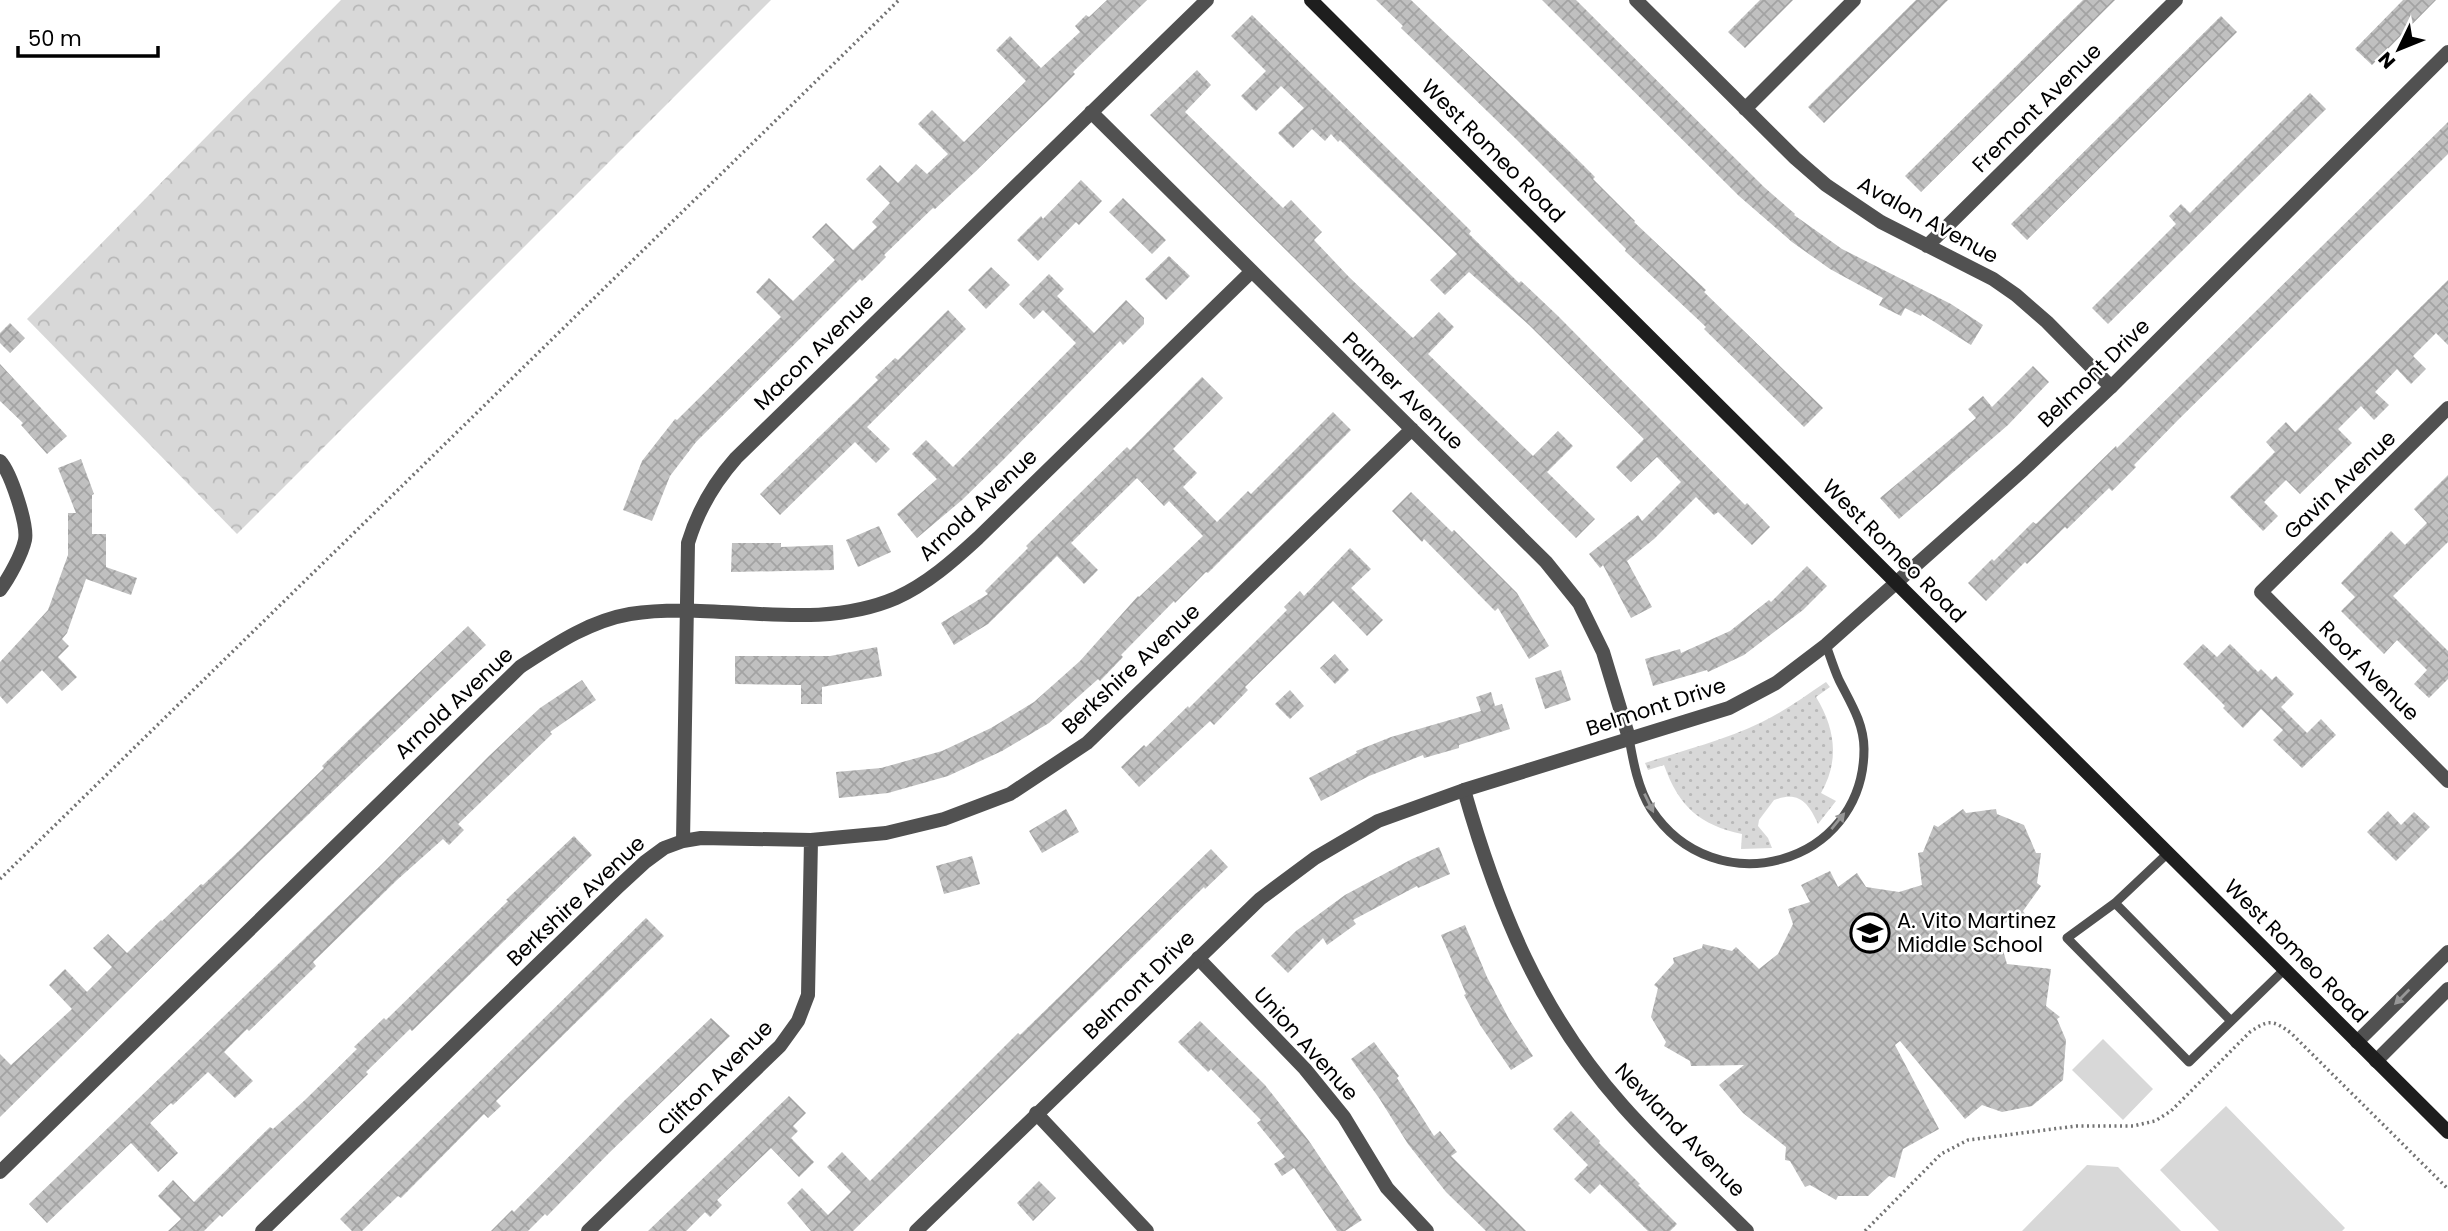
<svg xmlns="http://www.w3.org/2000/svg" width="2448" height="1231" font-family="Poppins,sans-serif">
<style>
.grass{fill:url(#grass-dots)}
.forest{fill:url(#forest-crowns)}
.pitch{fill:#d8d8d8}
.building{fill:url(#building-cross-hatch)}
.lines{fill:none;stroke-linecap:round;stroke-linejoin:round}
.path{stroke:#737373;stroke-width:3.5;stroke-dasharray:2 3.5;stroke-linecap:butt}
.service{stroke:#515151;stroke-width:9}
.minor{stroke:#515151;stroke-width:14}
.tertiary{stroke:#515151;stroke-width:14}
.secondary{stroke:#1e1e1e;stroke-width:14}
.oneway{fill:#979797}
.labels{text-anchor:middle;stroke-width:5;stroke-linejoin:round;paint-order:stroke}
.street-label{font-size:21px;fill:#000;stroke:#fff}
.poi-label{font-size:21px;fill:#000;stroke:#fff;text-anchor:start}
</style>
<defs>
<pattern id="grass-dots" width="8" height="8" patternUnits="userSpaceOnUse" patternTransform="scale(1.75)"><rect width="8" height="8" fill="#d8d8d8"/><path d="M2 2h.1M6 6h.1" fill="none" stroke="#b8b8b8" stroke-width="1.8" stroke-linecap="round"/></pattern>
<pattern id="forest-crowns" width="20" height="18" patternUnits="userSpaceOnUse" patternTransform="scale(1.75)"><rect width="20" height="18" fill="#d8d8d8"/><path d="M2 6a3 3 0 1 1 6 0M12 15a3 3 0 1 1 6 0" fill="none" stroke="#b8b8b8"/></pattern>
<pattern id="building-cross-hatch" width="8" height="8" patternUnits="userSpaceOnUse" patternTransform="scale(1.75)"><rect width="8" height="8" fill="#c0c0c0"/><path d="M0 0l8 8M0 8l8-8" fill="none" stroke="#a3a3a3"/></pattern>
</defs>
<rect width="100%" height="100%" fill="#fff"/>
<path class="grass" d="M1826,682l4,5 -14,10c19,31 24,63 5,96l15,8 -18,23c-10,-22 -19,-33 -44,-24l-15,20 -1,6 10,12 4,10 -31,1 1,-15c-42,-9 -63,-27 -78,-69l-16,5 -3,-7c39,-13 80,-23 117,-41 23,-11 43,-26 64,-40z"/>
<path class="forest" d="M341,0h430l-534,534 -210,-215z"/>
<path class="pitch" d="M2103,1039l50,50 -30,31 -51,-50z
M2226,1106l119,122 -3,3h-123l-59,-61z
M2087,1165l31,2 63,64h-159z"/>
<path class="building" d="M1107,0h40l-74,72 2,2 -24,24 -75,73 -41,38 -2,-1 -49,47 2,2 -24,24 -2,-2 -164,163 -26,34 -18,45 -29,-11 19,-49 33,-42 2,1 104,-103 -25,-25 13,-14 24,23 42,-41 -23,-23 14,-14 27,27 24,-23 -5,-5 18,-19 -24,-24 14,-14 18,18 18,-19 11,10 21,-20 -30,-30 14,-14 32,32 62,-61 -30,-31 14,-14 31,32 39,-36 -5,-6 11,-11 3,2z
M1376,0h35l159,152 25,25 -2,2 42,42 -1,1 72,68 -2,2 119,116 -19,19 -100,-98 2,-2 -81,-76 1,-2 -110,-110 -115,-111 2,-2z
M1542,0h34l188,187 31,27 -1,1 48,34 109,55 32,21 -12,20 -49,-31 -1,2 -16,-8 -4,8 -22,-11 4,-7 -53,-29 -38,-27 -53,-46z
M1760,0h33l-48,48 -17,-16z
M1916,0h32l-124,123 -16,-16z
M2083,0h32l-194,192 -16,-16z
M2403,0h33l-64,65 -17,-16z
M1252,15l219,216 -2,3 50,49 2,-2 37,35 187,189 2,-2 23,24 -18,18 -34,-33 -4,3 -18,-18 -42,42 -27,22 25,46 -21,11 -28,-53 -3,3 -11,-14 49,-39 4,6 39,-39 -24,-25 -26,25 -15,-15 28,-28 -115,-114 -60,-53 -24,23 -15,-15 27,-26 -117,-114 -2,2 -7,-8 -6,7 -13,-12 -19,19 -15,-15 26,-25 -23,-22 -25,25 -15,-15 25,-25 -35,-35z
M2221,16l16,16 -210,208 -16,-16z
M1197,70l14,15 -26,27 98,96 8,-8 31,32 -8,8 35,37 64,61 26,-26 15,15 -26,27 105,102 25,-25 15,15 -26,26 48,47 -19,19 -426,-423z
M2310,93l16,16 -218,215 -16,-16 84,-84 -7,-8 12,-12 9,9z
M2448,122v32l-270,266 -44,45 2,2 -24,24 -3,-3 -42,41 -2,-2 -38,37 -2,-2 -39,39 -18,-18 24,-24 2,2 39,-39 3,2 80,-78 1,2z
M1081,180l21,21 -23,24 -3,-3 -38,39 -21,-21 24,-24 2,3z
M1123,198l43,42 -14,14 -43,-42z
M1169,256l21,20 -24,24 -21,-21z
M991,267l19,18 -24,24 -18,-19z
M1049,274l15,15 -7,7 37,37 32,-33 18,18v6l-21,21 -3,-4 -117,119 -41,40 -45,38 -20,-24 40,-35 -25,-25 14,-14 27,27 123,-124 -33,-33 -9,9 -15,-15z
M2448,280v65l-12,-12 -23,23 13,13 -15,15 -14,-15 -22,23 14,13 -15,15 -13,-14 -23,23 14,14 -52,51 -14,-14 -22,22 14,14 -15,15 -33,-34 45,-45 -9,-10 20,-20 9,10z
M948,310l18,19 -99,98 23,22 -14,14 -21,-21 -75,73 -20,-21 118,-114 -3,-3 20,-19 3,2z
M10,323l15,15 -15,15 -10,-10v-10z
M0,364l67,72 -20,18 -26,-29 2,-2 -23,-22z
M2033,366l16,16 -41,43 -109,94 -19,-21 96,-80 -8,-9 15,-13 9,11z
M1202,377l21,21 -50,51 24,24 -14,14 34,35 31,-31 3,3 82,-82 18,18 -143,143 -2,-1 -31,31 -1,-2 -53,54 2,2 -23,24 -2,-2 -49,44 -47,28 -54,25 -60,17 -49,5 -3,-26 45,-4 61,-17 49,-23 43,-26 46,-41 58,-65 1,1 64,-61 -34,-35 -5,5 -27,-28 -66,65 27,27 -14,14 -27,-28 -69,68 -34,21 -13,-22 47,-29 -3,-3 43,-43 -2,-2 101,-99 3,3z
M81,459l13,35 -2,1v39h14v33l31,11 -6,17 -45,-16 -19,54 -5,6 7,7 -11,11 19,20 -15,14 -20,-21 -35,34 -7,-8v-34l48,-52 20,-55v-42h8l-18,-45z
M2448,475v67l-55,54 55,55v28l-19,19 -15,-14 13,-14 -30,-30 -13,14 -43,-43 14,-14 -14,-14 50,-52 14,14 22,-22 -13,-14z
M1411,492l41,40 2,-2 63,63 32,53 -20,13 -31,-51 -3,3 -71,-72 -2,3 -30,-31z
M879,526l12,26 -33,15 -12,-27z
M732,543h49v4l52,-2 1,25 -103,2z
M1350,548l21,21 -20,19 32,32 -16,16 -34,-35 -88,86 3,3 -34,35 -4,-4 -71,66 -18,-20 23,-22 2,2 42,-41 1,2 98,-98 -3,-3 16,-16 4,5z
M1807,566l20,20 -24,24 -59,45 -36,17 -1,-2 -54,16 -8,-27 35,-10 1,4 49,-22 39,-31 2,2z
M468,626l18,19 -223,213 -263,259v-63l11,11 61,-56 -23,-24 16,-16 22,23 25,-25 -19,-19 15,-14 19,19 34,-33 1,1 39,-37 2,1 38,-36 83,-81 -2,-2 38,-37z
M2203,644l14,13 13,-13 28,28 3,-3 11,11 4,-4 18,18 -13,13 26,26 14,-14 15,16 -34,33 -29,-28 10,-10 -22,-21 -18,19 -20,-20 2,-2 -42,-42z
M877,647l5,29 -60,11v17h-21v-19l-66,-1v-28h95z
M1335,654l14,16 -14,14 -15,-16z
M1561,670l10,30 -26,9 -10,-31z
M582,680l14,20 -46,32 2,2 -94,90 6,6 -15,15 -6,-6 -46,41 -84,82 3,4 -67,65 -2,-2 -23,23 29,29 -18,17 -27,-26 -35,33 -2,-2 -21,20 28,30 -20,19 -27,-29 -84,80 -18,-19 353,-340 107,-108 51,-48z
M1290,690l14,16 -14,13 -15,-15z
M1491,692l4,14 7,-2 8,25 -51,16v3l-35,10 -1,-3 -54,21 -48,25 -12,-23 48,-25 -1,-2 35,-14 90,-26 -5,-14z
M1066,809l13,23 -37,21 -13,-22z
M1963,809l3,4 30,-4 1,5 27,11 12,28h5l-4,30 4,3 -18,25 2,3 -29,13 11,37 44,5 -5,37 14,11 -3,2 9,21 -3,40 -31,26 -30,6 -20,-7 -17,14 -65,-78 -5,4 44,84 -36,20 -8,29 -6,-2 -21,20h-30l-2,4 -26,-15 -5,2 -15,-26 -5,-1 1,-13 -43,-34 -24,-28 25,-20 -53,1 -1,-5 -26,-15 2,-4 -15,-25 7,-29 -4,-3 20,-22 -1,-5 29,-10 1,-4 29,7 4,-4 23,22 19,-15 15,-30 -5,-15 22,-7 -9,-17 29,-14 8,16 19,-14 9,14 33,5 23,-7 -4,-32 5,-1 11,-27 4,2z
M2388,811l13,14 13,-13 16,15 -34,34 -29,-29z
M574,836l18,19 -180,176 -2,-2 -44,43 2,2 -146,143 -2,-2 -16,16h-36l13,-12 -23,-23 15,-16 21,22 76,-75 3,2 32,-29 52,-51 -3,-2 30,-29 2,2 122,-119 -2,-1z
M1439,847l11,27 -32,14 -1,-2 -64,34 3,4 -29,21 -4,-7 -35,35 -17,-17 25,-25 49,-36 67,-36z
M1211,849l17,18 -23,22 -1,-2 -351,344h-42l-24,-28 15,-15 26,27 23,-23 -24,-25 15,-15 28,29 148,-148 2,2z
M972,856l8,28 -36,10 -8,-28z
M646,918l18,18 -168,165 5,5 -13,12 -4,-4 -83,84 -3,-2 -36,35h-10l-12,-12z
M1465,925l22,52 22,42 24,37 -22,14 -31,-45 -16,-30 2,-1 -25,-59z
M711,1018l19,18 -121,117 -62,63 -2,-2 -17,17h-37l21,-21 2,2 111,-112z
M1200,1021l65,64 44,56 53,79 -17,11h-8l-43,-63 -12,8 -8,-12 11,-7 -28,-34 4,-3 -50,-51 -3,3 -30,-30z
M1374,1042l25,34 -2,2 37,58 6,-5 17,21 -6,4 75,75h-40l-40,-39 -38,-48 -29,-46 -28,-39z
M789,1096l17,17 -13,13 5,5 -7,7 23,24 -15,15 -28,-29 -54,52 5,5 -12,12 -5,-5 -19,19h-38z
M1571,1111l29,30 -1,2 41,41 -2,1 39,39 -7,7h-22l-48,-47 -10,10 -16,-15 14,-14 -35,-36z
M1039,1181l17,17 -23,23 -16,-18z"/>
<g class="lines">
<path class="path" d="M0,879l899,-879
M1865,1231l76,-77 27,-14 108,-14h57l22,-5 16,-10 79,-79c19,-13 23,-12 41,1l157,156"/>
<path class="service" d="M1629,738c4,23 9,51 22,71 63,97 213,57 213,-60 0,-26 -14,-47 -25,-69 -5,-11 -9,-24 -13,-35
M2168,853l-53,50 -48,35 122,124 96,-93
M2115,903l116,118"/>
<path class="minor" d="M1636,0l159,158 31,27 55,37 112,57 23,16 31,27 64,65
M1745,109l109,-109
M1091,112l455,450 33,41 24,49 26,86
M1927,246l249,-246
M2448,408l-187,184 187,189
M0,461c11,12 28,64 25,79 -3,14 -16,38 -25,50
M1464,790c34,119 76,223 159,316 39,44 83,84 124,125
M683,841l5,-298c10,-33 25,-59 48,-85l471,-458
M1198,958l107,111 39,48 43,71 40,43
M2357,1042l91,-90
M2376,1061l72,-72
M1036,1113l111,118
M0,1172l520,-505c34,-22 69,-46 110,-53 87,-14 182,20 266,-16 31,-14 57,-37 82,-60l273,-266
M262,1231l356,-344 27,-25 19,-14 19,-7 18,-3 110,2 75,-7 58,-14 66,-25 77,-51 325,-314
M588,1231l192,-185 18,-25 10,-26 3,-155"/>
<path class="tertiary" d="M916,1231l344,-332 55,-41 63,-37 86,-31 265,-82 47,-25 50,-38 197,-175 88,-83 337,-335"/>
<path class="secondary" d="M1311,0l1137,1132"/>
</g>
<defs><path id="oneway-solid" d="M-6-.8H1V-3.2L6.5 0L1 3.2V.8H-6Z" transform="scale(1.75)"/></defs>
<g class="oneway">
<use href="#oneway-solid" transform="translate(1649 803) rotate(64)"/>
<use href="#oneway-solid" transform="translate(1838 821) rotate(-51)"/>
<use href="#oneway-solid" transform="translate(2402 997) rotate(135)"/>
</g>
<defs>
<g id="school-ring" transform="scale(2.0125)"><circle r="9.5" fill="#fff" stroke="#000" stroke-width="1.5"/><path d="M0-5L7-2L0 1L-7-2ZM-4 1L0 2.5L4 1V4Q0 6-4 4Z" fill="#000"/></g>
</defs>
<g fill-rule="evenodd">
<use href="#school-ring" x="1870" y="933"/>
</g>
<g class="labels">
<g class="street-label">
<text transform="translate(2037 108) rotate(-45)" y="7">Fremont Avenue</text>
<text transform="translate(1493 151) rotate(45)" y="7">West Romeo Road</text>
<text transform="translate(1928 220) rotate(29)" y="7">Avalon Avenue</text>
<text transform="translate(814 352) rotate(-44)" y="7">Macon Avenue</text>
<text transform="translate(2094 373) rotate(-44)" y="7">Belmont Drive</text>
<text transform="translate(1403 391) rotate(44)" y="7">Palmer Avenue</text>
<text transform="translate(2340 485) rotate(-44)" y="7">Gavin Avenue</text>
<text transform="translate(978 505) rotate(-43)" y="7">Arnold Avenue</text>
<text transform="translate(1894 551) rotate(45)" y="7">West Romeo Road</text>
<text transform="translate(1131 669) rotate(-43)" y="7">Berkshire Avenue</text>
<text transform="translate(2369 671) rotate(45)" y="7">Roof Avenue</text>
<text transform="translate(454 703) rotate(-43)" y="7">Arnold Avenue</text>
<text transform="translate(1656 707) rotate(-18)" y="7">Belmont Drive</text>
<text transform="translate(576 901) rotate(-43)" y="7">Berkshire Avenue</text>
<text transform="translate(2296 951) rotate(45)" y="7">West Romeo Road</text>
<text transform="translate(1139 985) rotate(-44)" y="7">Belmont Drive</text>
<text transform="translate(1306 1044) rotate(48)" y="7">Union Avenue</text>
<text transform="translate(715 1078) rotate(-45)" y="7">Clifton Avenue</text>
<text transform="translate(1680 1130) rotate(46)" y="7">Newland Avenue</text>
</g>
<g class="poi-label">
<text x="1897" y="928">A. Vito Martinez<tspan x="1897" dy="24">Middle School</tspan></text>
</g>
</g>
<g transform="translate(2399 49) rotate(227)" stroke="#ffffff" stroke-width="5" paint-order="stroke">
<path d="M0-5L12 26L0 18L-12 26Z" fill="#000000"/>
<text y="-10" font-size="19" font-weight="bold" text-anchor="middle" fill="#000000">N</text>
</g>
<path d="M18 46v10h140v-10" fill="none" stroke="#000000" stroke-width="3.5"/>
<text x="28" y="46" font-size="21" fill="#000000" stroke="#ffffff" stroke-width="5" paint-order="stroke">50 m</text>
</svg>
